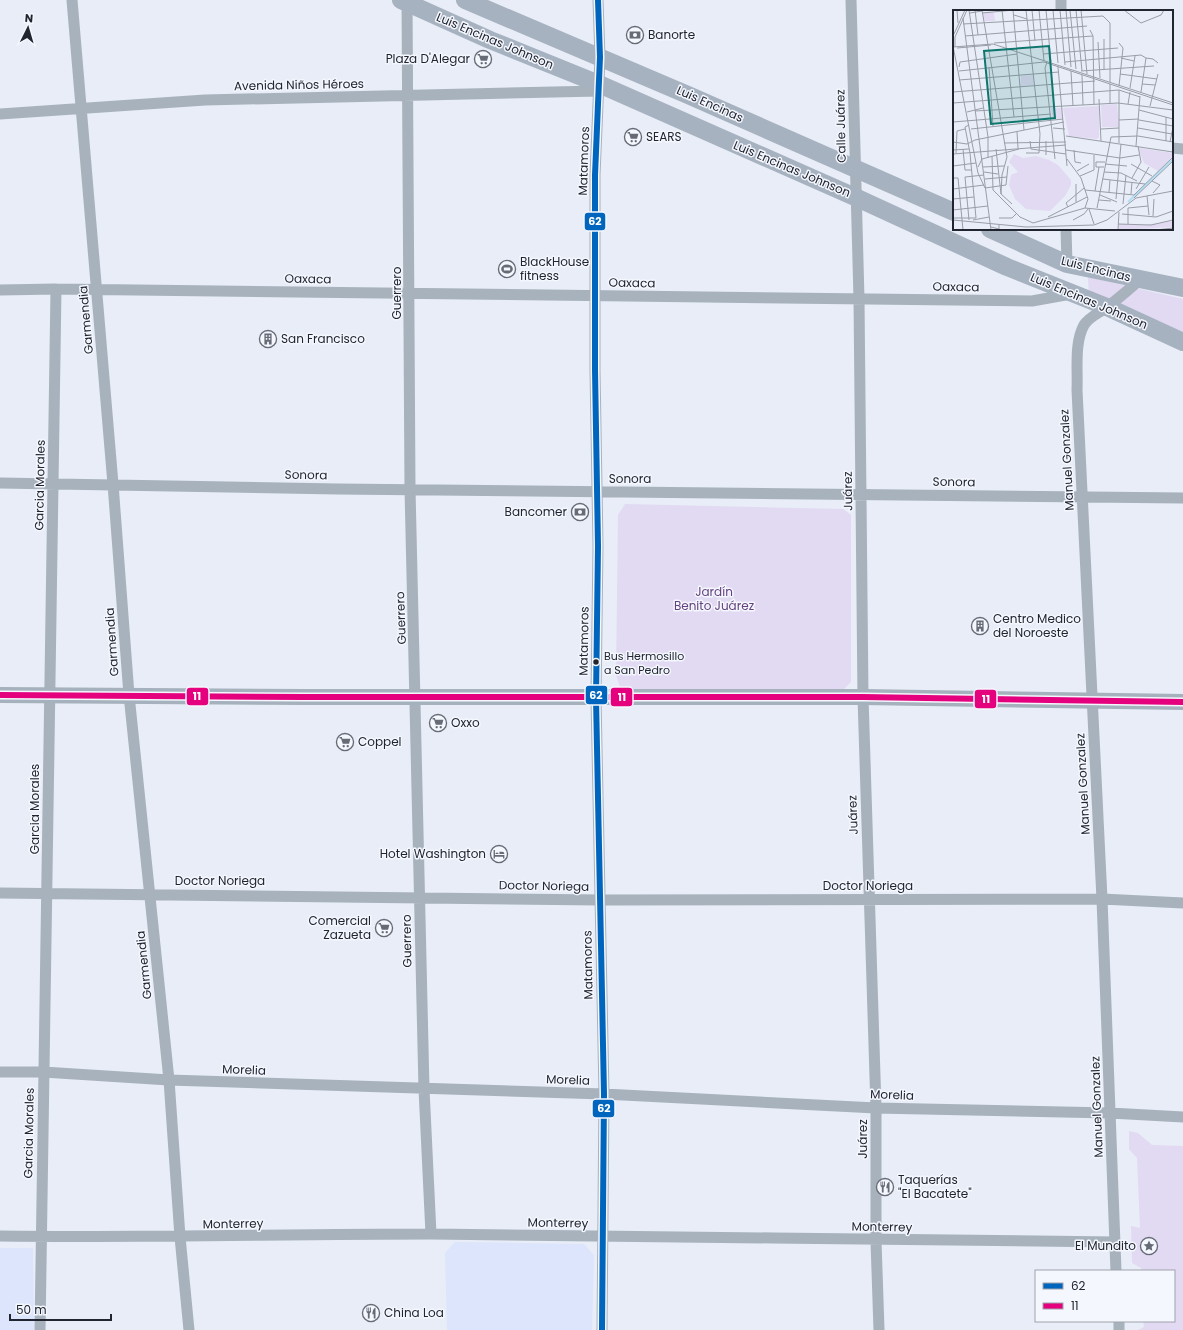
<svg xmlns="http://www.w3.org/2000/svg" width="1183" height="1330" font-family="Poppins,sans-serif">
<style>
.built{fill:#dce5fb}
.green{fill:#e1daf2}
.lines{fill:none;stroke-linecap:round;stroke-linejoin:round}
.minor{stroke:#a7b2bc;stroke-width:11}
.secondary{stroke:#a5b1bc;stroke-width:16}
.primary{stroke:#a7b2c0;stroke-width:18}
.bus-1-casing{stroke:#f5f7fe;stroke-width:9}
.bus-2-casing{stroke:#f5f7fe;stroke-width:9}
.bus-1{stroke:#0065bd;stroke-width:6}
.bus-2{stroke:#e5007d;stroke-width:6}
.bus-dot{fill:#202530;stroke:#f5f7fe;stroke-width:1.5}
.labels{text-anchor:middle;stroke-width:3;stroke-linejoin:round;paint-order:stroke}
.bus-label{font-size:11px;fill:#202530;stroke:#f5f7fe;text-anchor:start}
.poi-label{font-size:12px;fill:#202530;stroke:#f5f7fe;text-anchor:start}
.street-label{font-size:12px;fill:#202530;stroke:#f5f7fe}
.park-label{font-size:12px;fill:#63427f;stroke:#f5f7fe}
.inset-river{fill:none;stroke:#b1def4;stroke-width:2}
.inset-road{fill:none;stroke:#989da7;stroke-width:1}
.view{fill:#0f766e;fill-opacity:0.15;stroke:#0f766e;stroke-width:2}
.inset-edge{fill:none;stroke:#202530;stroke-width:2}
.line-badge{stroke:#f5f7fe;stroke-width:1.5}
.badge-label{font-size:11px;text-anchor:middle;font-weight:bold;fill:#fff}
</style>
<rect width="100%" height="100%" fill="#e8edf7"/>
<path class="built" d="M455,1242l129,2 10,11 -2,75h-145l-2,-77z
M0,1248h33l1,82h-34z"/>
<path class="green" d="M1088,277l95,22v34l-94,-37z
M625,504l218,5 8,6v167l-9,9h-212l-10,-4 -4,-12 2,-160z
M1129,1131l9,2 14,12 31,1v184h-45l6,-3 -1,-6h31v-50h-33v-3l-9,-5 -1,-37 9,2 -3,-70 -8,-9z"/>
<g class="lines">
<path class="minor" d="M72,0l41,484 16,211 40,385 11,157 9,93
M407,0l3,489 14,600 7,145
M598,0l2,57 -5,118v195l3,176 -2,152 8,396 -2,236
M851,0l8,299 4,398 13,411v133l3,89
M1061,0v11
M0,114l205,-14 394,-9
M1172,148l11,1
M1066,229l1,35
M0,290l56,-1 976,12 39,-7
M0,483l338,6 845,9
M0,893l600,7 502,-1 81,4
M0,1072h43l126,8 435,14 272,14 234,5 73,4
M0,1236c144,2 288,-2 431,-2 228,1 456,7 684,8
M1116,1271l-14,-372 -25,-509c1,-20 -3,-47 7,-65 5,-8 15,-12 22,-17 12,-9 23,-19 34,-28
M1119,1321v9
M40,1330l16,-1041"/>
<path class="secondary" d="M0,695l304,2h559l320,5"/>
<path class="primary" d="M401,0l89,40 109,44 256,113 152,70 100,40 76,35
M465,0l223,95 266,117
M990,229l77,35 116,24"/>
<g class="bus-1-casing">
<path id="bus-1" d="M598,0l2,57 -5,118v195l3,176 -2,152 8,396 -2,236"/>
</g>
<g class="bus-2-casing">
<path id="bus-2" d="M0,695l304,2h559l320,5"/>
</g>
<use href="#bus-1" class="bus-1"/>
<use href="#bus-2" class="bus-2"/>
</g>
<defs>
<g id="bank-ring" transform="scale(0.9)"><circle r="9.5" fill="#f5f7fe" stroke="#666b76" stroke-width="1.5"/><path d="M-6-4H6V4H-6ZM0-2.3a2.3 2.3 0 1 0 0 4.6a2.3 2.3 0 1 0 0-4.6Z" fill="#666b76"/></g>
<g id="supermarket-ring" transform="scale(0.9)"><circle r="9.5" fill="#f5f7fe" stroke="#666b76" stroke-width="1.5"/><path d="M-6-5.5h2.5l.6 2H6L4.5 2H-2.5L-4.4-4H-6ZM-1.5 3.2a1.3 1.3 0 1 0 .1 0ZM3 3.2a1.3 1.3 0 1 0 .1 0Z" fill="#666b76"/></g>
<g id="stadium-ring" transform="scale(0.9)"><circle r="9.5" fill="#f5f7fe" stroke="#666b76" stroke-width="1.5"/><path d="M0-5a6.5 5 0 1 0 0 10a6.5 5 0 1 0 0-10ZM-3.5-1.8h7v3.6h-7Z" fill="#666b76"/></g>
<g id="building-ring" transform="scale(0.9)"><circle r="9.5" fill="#f5f7fe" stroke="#666b76" stroke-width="1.5"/><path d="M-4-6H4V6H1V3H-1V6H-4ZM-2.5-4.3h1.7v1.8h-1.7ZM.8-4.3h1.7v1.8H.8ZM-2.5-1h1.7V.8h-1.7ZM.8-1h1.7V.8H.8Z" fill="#666b76"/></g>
<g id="hotel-ring" transform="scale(0.9)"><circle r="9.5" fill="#f5f7fe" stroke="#666b76" stroke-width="1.5"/><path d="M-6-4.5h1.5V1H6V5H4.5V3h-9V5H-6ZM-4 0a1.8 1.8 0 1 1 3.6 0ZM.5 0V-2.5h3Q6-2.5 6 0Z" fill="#666b76"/></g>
<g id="restaurant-ring" transform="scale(0.9)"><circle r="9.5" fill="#f5f7fe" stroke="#666b76" stroke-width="1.5"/><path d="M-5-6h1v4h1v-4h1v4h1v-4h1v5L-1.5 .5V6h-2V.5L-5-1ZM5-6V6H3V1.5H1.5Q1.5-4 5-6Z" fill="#666b76"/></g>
<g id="sight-ring" transform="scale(0.9)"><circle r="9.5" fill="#f5f7fe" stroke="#666b76" stroke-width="1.5"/><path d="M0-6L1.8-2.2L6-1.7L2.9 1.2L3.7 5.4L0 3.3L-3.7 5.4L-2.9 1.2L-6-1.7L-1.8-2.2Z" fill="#666b76"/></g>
</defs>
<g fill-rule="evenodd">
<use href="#bank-ring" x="635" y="35"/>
<use href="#supermarket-ring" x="483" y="59"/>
<use href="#supermarket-ring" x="633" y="137"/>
<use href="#stadium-ring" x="507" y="269"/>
<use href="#building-ring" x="268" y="339"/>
<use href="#bank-ring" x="580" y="512"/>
<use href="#building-ring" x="980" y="626"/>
<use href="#supermarket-ring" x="438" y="723"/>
<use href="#supermarket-ring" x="345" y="742"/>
<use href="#hotel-ring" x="499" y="854"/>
<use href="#supermarket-ring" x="384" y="928"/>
<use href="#restaurant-ring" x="885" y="1187"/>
<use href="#sight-ring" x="1149" y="1246"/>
<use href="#restaurant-ring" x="371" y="1313"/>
</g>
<circle class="bus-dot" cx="596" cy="662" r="3.5"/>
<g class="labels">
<g class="bus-label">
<text x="604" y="660">Bus Hermosillo<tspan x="604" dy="14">a San Pedro</tspan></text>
</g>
<g class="poi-label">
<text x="648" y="39">Banorte</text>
<text x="470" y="63" text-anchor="end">Plaza D'Alegar</text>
<text x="646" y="141">SEARS</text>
<text x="520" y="266">BlackHouse<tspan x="520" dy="14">fitness</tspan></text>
<text x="281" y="343">San Francisco</text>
<text x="567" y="516" text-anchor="end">Bancomer</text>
<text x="993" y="623">Centro Medico<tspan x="993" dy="14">del Noroeste</tspan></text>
<text x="451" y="727">Oxxo</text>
<text x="358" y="746">Coppel</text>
<text x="486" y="858" text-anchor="end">Hotel Washington</text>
<text x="371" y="925" text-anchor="end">Comercial<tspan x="371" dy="14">Zazueta</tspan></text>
<text x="898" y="1184">Taquerías<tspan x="898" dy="14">"El Bacatete"</tspan></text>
<text x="1136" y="1250" text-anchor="end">El Mundito</text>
<text x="384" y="1317">China Loa</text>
</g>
<g class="street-label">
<text transform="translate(495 41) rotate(23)" y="4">Luis Encinas Johnson</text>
<text transform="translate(299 85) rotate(-1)" y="4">Avenida Niños Héroes</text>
<text transform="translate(710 104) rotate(24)" y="4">Luis Encinas</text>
<text transform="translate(841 126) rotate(-91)" y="4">Calle Juárez</text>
<text transform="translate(584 161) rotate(-88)" y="4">Matamoros</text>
<text transform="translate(792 169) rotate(23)" y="4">Luis Encinas Johnson</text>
<text transform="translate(1096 269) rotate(14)" y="4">Luis Encinas</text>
<text transform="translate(308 279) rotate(1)" y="4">Oaxaca</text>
<text transform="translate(632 283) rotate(1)" y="4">Oaxaca</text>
<text transform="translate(956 287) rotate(1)" y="4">Oaxaca</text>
<text transform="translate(397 293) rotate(-90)" y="4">Guerrero</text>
<text transform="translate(1089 301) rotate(23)" y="4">Luis Encinas Johnson</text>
<text transform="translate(86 320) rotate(-95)" y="4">Garmendia</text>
<text transform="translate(1067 460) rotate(-93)" y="4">Manuel Gonzalez</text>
<text transform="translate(306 475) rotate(1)" y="4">Sonora</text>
<text x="630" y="483">Sonora</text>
<text transform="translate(954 482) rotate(1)" y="4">Sonora</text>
<text transform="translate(40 485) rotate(-89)" y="4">Garcia Morales</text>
<text transform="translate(848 491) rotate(-91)" y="4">Juárez</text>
<text transform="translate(401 618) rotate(-92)" y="4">Guerrero</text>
<text transform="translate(584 641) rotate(-89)" y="4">Matamoros</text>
<text transform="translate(112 642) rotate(-94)" y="4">Garmendia</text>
<text transform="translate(1083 784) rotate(-93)" y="4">Manuel Gonzalez</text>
<text transform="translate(35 809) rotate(-90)" y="4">Garcia Morales</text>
<text transform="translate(853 815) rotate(-92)" y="4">Juárez</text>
<text x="220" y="885">Doctor Noriega</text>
<text transform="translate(544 886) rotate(1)" y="4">Doctor Noriega</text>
<text x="868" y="890">Doctor Noriega</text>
<text transform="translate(407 941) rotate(-91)" y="4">Guerrero</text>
<text transform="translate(144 965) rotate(-96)" y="4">Garmendia</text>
<text transform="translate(588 965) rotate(-91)" y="4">Matamoros</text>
<text transform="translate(244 1070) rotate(2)" y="4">Morelia</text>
<text transform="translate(568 1080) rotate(2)" y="4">Morelia</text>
<text transform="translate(892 1095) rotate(2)" y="4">Morelia</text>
<text transform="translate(1097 1107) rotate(-92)" y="4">Manuel Gonzalez</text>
<text transform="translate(29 1133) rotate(-89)" y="4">Garcia Morales</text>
<text transform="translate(863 1139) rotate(-90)" y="4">Juárez</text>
<text transform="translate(558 1223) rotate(1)" y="4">Monterrey</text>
<text transform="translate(233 1224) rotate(-1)" y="4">Monterrey</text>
<text transform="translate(882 1227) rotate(1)" y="4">Monterrey</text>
</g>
<g class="park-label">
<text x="714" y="596">Jardín<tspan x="714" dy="14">Benito Juárez</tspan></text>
</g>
</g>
<g transform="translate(953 10)">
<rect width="220" height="220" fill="#e8edf7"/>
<path d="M30,3h11l1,8h-10zM80,65l1,10 -13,1v-10zM164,94l2,23h-17l-1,-22zM146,96v31l-2,2 -28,-3 -6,-28zM98,98h10l2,10 -10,1zM185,138l35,5v3l-15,15 -14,-8zM61,144l9,4 13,-2 13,4 9,5 13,15v5l-6,11 -15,15 -24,-2 -11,-10 -6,-14 2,-10 7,-3 -9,-10zM220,211v6l-54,3v-6l26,1z" fill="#e1daf2"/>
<path class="inset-river" d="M175,192l45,-43"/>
<path class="inset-road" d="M4,0l1,13M16,0l19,127v21M22,0l3,25M29,0l25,147 -5,18 -1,19 11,10M49,0l12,107M60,0l11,120M79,0l3,31M86,0l5,51M93,0l5,52M100,0l5,53M107,0l5,55M113,0l5,57M117,0l6,59M123,0l6,61M128,0l6,64M171,0l17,13 20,-8 3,-5M17,3l12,-2M29,3l32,-3M61,5l13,4M10,8l28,212M10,14l140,-8 7,7v59M137,20l3,6 1,69M1,24l11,-24M12,26l122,-10M151,29v30M145,32l2,36M41,33l99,-7M0,36l25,127 7,15M0,37l40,-3 180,59M2,37v-10l12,-27M4,38l34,-3M90,44l75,-6M168,48l13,3M193,48l7,1 5,4M91,52l129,43M94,52l-2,6 10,91M112,52l76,-7 5,3M6,57l1,-5 57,-8M36,57l4,59M105,57l9,99M6,61l85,-9M118,61l2,35M128,61l73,-5M167,64l37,5M129,65l1,30M6,70l100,-8M157,74v20M189,74l13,1M166,76l4,-38 -4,-5M177,78l5,-32M166,80v53M0,82l142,-11M188,82l5,-34M146,89l2,42M0,93l166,-13 21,7M175,94l2,-12M197,96l8,-32M186,100l34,9M22,101l143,-8 55,7M14,102l16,-4M166,110l20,-1M186,110l34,6M0,112l98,-8M16,115l-4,2 5,26 6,65M100,118l12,1M185,118l34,6M18,119l92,-10M148,119l18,-1M64,122l1,16M113,126l107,16M77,131l1,8 35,5M93,131v14M213,131v-24M0,132l14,2 8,-4 89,-18M217,132l3,-15M51,133l62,-1M183,136l4,-50M10,139l2,21h7M43,139l5,45M0,140l16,-1M113,140l54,8 19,-3M121,140l1,12 6,1M3,143l1,-22 8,-2M73,143h13l1,-19 -14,-124M0,144l113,-9M39,146l1,34 27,27 13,6 52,-15 3,-9 -7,-21 -14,-19M152,154l22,2M178,154l21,12M0,156l23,-3M25,157l4,-8 37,-10M30,157l21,-1M151,157h-8v-5h9M124,161l12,-7M31,162l14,2M151,162l17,1 16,8M127,166l14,-6v-15M0,168h5l5,52M179,168l9,-16 -3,-16M32,169l22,-2M150,169l42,5M199,171l8,4 -7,8M32,178l21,-3 2,-19M0,179l31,-4M183,179l13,-22M132,180l49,5 39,-38M142,181l4,-24M156,182l1,-12M178,184l1,-12M147,185l17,7M194,186l2,19M181,188l39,-37M0,189l21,-2M163,189l5,-55M146,190l12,1M123,192v-18M170,194l3,-29M115,197l-2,-4 18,-15M132,198l30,3M144,198l14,-71 27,-1 35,6M136,199l5,15M0,200l35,-4M169,204l34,3 17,-6M200,206l1,-17M95,207l39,-20M0,208h23M46,208h13l4,-4M0,210l73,7 68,-2 13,-5 29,-22 37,-7M16,210l-4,-43 19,-2M20,210l16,-3M120,210l11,-6 4,-5M165,214l33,1 22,-5M175,214v-16l20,-2M38,217l8,2v-4M165,220l1,-18M203,220l17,-2"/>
<path class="view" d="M96,36l6,72 -64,6 -7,-73z"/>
<rect width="220" height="220" class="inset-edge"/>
</g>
<g class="line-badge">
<rect x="584" y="212" width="22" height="19" rx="4" fill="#0065bd"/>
<rect x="585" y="685" width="23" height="20" rx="4" fill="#0065bd"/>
<rect x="186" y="687" width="23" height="19" rx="4" fill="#e5007d"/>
<rect x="610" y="687" width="23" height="20" rx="4" fill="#e5007d"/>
<rect x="974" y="689" width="23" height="20" rx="4" fill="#e5007d"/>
<rect x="592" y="1099" width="23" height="19" rx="4" fill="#0065bd"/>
</g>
<g class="badge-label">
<text x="595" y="225">62</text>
<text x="596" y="699">62</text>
<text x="197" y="700">11</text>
<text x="622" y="701">11</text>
<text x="986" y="703">11</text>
<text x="604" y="1112">62</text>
</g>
<rect x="1035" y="1270" width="140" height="52" fill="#f5f7fe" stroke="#a0a3ac"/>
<rect x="1043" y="1283" width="20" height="6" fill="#0065bd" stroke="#a0a3ac"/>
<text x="1071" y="1290" font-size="12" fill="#202530">62</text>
<rect x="1043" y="1303" width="20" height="6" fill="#e5007d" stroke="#a0a3ac"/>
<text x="1071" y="1310" font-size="12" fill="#202530">11</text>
<g transform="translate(28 28) rotate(5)" stroke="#f5f7fe" stroke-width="3" paint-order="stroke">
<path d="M0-3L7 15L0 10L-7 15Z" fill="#202530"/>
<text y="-6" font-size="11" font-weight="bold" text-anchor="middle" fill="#202530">N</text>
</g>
<path d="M10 1314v6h101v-6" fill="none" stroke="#202530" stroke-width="2"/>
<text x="16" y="1314" font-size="12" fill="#202530" stroke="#f5f7fe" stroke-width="3" paint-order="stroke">50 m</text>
</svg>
